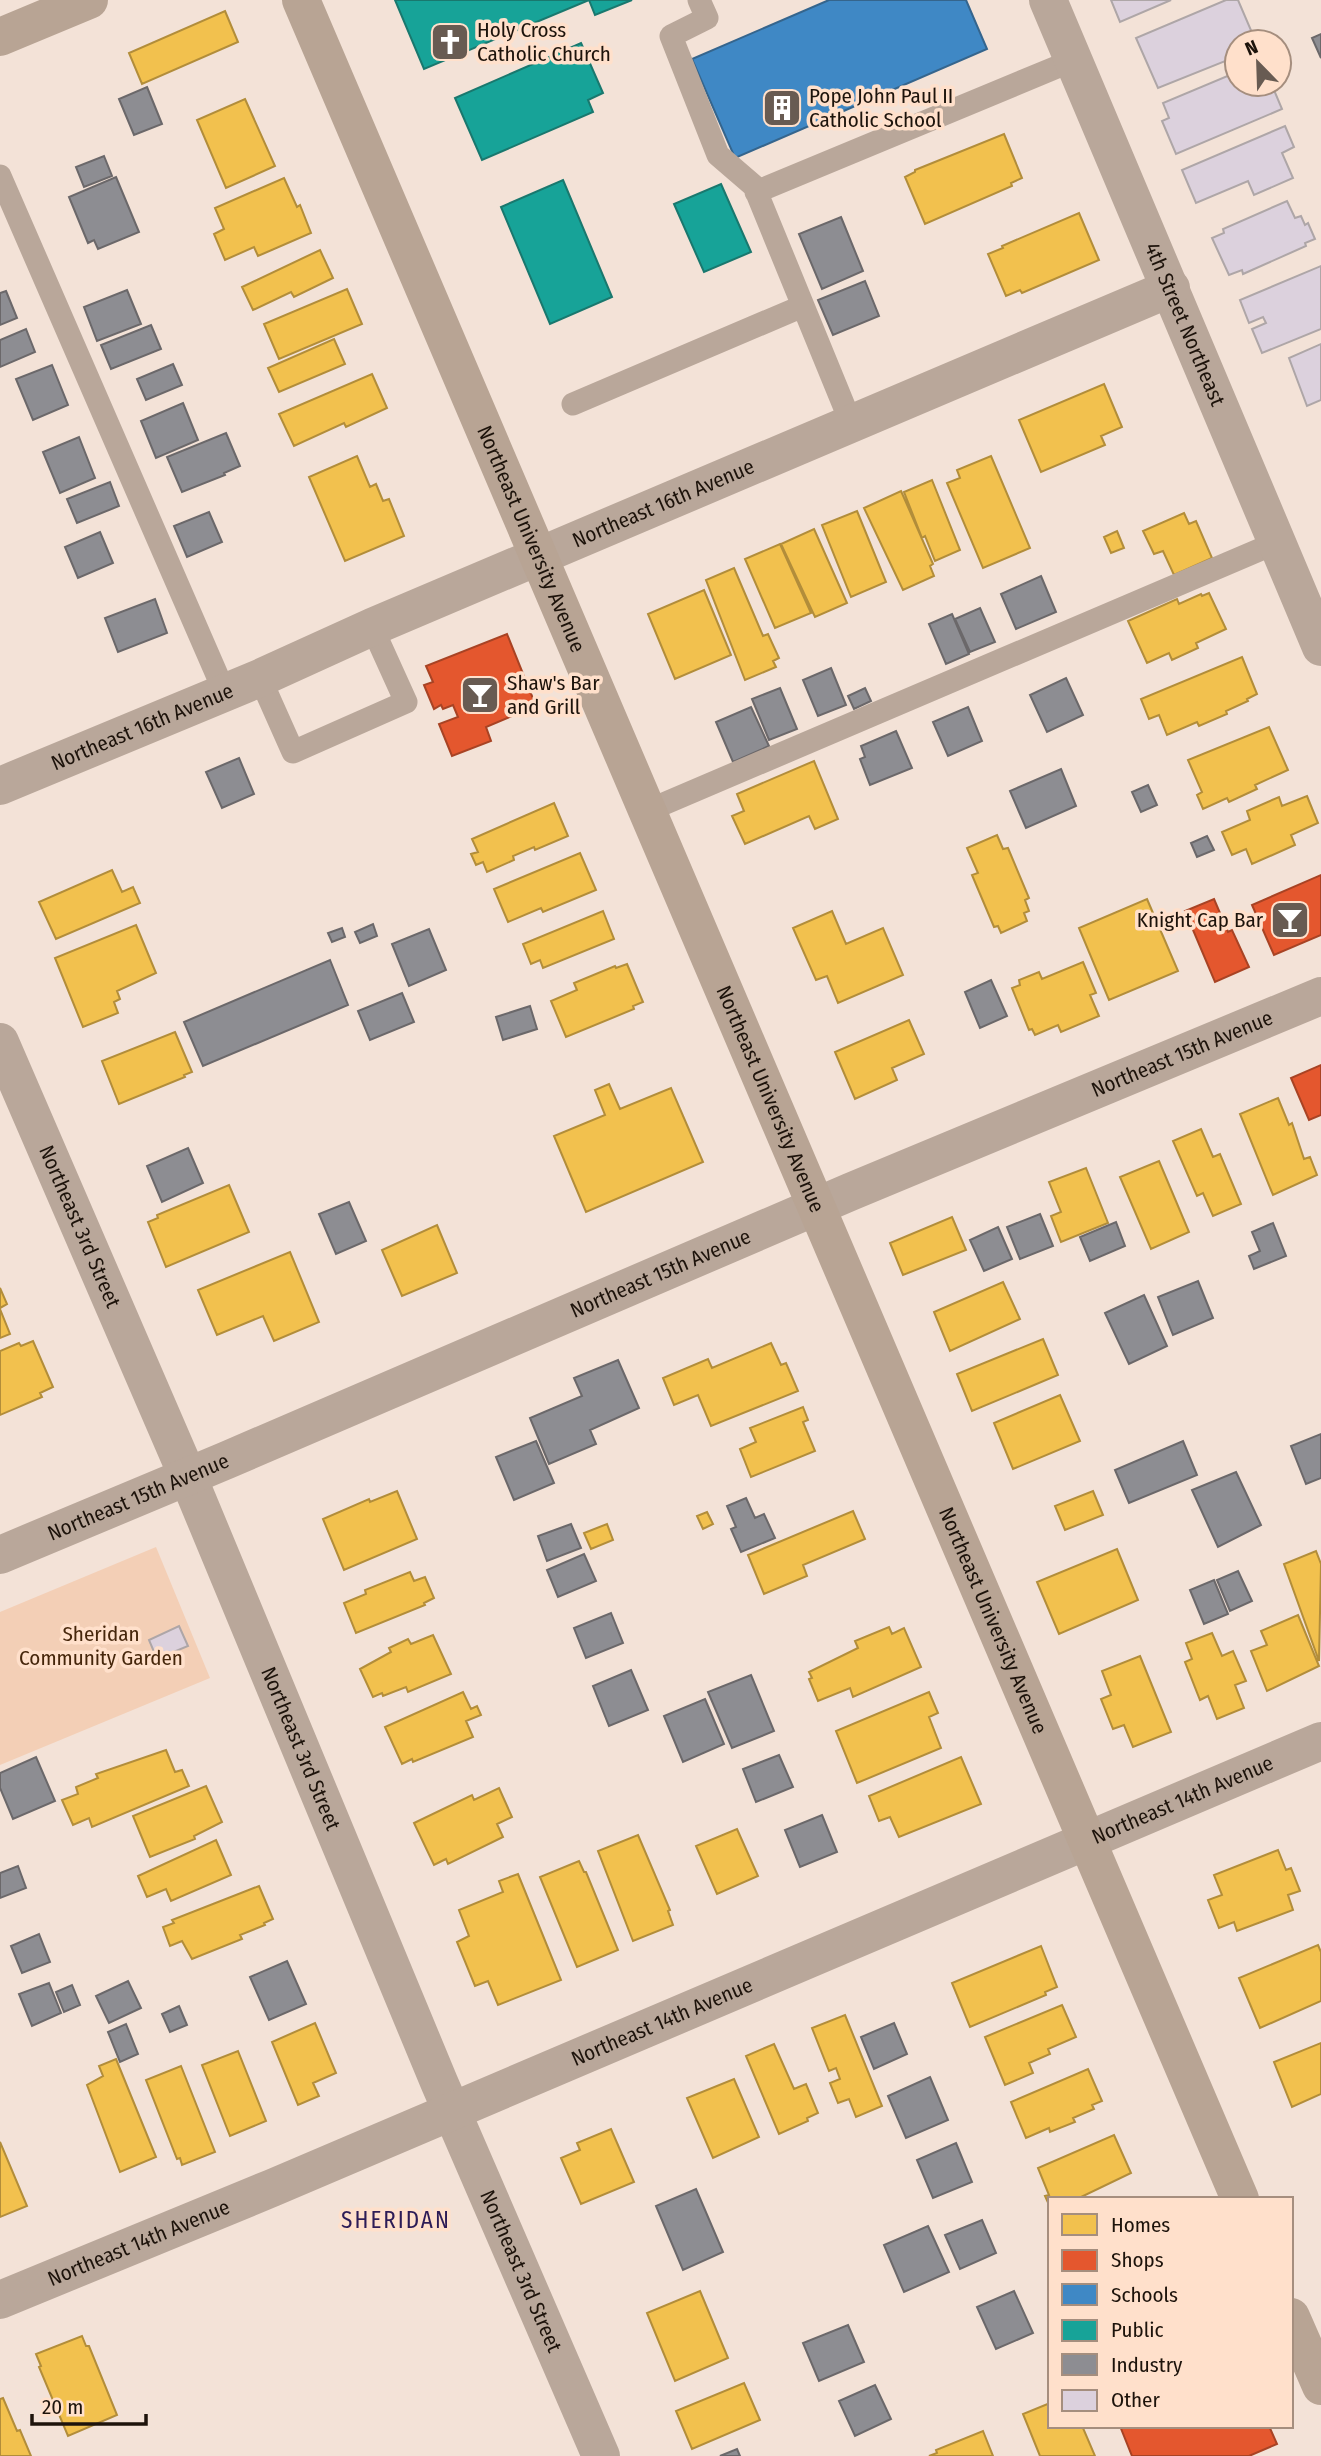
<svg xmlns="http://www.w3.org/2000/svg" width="1321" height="2456" font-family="'Fira Sans Condensed',sans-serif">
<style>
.green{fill:#f3cfb6}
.homes{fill:#f2c14e;stroke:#b28d3a;stroke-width:2}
.shops{fill:#e4572e;stroke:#a84324;stroke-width:2}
.schools{fill:#3f88c5;stroke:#35658d;stroke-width:2}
.public{fill:#17a398;stroke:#19786e;stroke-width:2}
.industry{fill:#8d8d92;stroke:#6b686a;stroke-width:2}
.building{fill:#dcd1dd;stroke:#aea6a7;stroke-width:2}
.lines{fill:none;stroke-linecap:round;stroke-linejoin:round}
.lane{stroke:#b9a79a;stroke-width:23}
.street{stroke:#b9a79a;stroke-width:38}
.secondary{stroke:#b8a494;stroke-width:38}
.labels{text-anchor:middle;stroke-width:7;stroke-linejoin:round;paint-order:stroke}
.poi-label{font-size:21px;fill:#1d130b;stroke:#ffe0cb;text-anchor:start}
.street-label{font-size:21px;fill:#1d130b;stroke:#ffe0cb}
.park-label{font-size:21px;fill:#46260b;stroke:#ffe0cb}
.neighbourhood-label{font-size:23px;letter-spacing:2px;fill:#2e1c56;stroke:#ffe0cb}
</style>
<rect width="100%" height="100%" fill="#f3e2d7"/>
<path class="green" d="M156,1547l54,131 -210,87v-153z"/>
<path class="homes" d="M225,11l13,31 -96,42 -13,-31z
M245,99l30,67 -49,22 -29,-68z
M1004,134l18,44 -11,5 1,3 -87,38 -20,-47 10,-5v-2z
M284,178l13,29 3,-2 11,28 -53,23 -4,-9 -29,13 -11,-26 10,-5 -9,-21z
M1079,213l20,47 -77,33 -2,-3 -14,6 -18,-42 15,-6 -1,-2z
M320,250l13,28 -39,19 -3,-5 -38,18 -11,-23z
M347,289l15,35 -83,35 -15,-35z
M334,339l11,25 -66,28 -11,-24z
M372,374l15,34 -41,19 -2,-4 -50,23 -15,-32z
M1104,384l18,43 -21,9 4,9 -64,27 -22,-52z
M357,456l13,31 6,-3 7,17 6,-2 15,37 -59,25 -36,-84z
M991,456l39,92 -47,20 -36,-85 13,-5 -3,-8z
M932,480l28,70 -25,11 -10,-25 -3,2 -18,-46z
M901,491l32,73 -3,2 4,10 -31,14 -39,-82z
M857,511l29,71 -35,15 -29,-72z
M1184,513l5,11 7,-3 16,37 -38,17 -11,-24 -9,3 -11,-23z
M814,529l33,74 -32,14 -34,-73z
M1117,531l7,17 -13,5 -7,-16z
M780,544l31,69 -36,15 -30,-69z
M734,568l29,68 5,-2 11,24 -6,3 3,6 -31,13 -39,-100z
M704,590l27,65 -56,24 -27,-65z
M1209,593l17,36 -30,14 2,5 -26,12 -3,-7 -22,10 -19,-42 49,-22 2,5 22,-10 1,2z
M1242,657l15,37 -10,5 1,2 -22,10 1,3 -28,12 -2,-4 -30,13 -8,-20 -10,4 -8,-20z
M1269,727l19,43 -33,15 2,4 -28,13 -2,-4 -24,11 -6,-14 5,-3 -14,-32z
M814,761l24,58 -23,10 -6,-13 -64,28 -13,-28 12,-5 -7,-17z
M1307,796l11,27 -27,12 4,10 -43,19 -6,-15 -14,6 -10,-23 28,-12 -3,-9 32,-14 3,9z
M554,803l14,33 -33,14 -1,-3 -21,9 1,4 -27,12 -4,-10 -7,3 -5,-11 7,-2 -6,-13z
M997,835l6,14 5,-1 21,50 -4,2 4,11 -5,2 3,8 -26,12 -3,-7 -4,1 -22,-52 6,-2 -11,-25z
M580,853l16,37 -53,22 -2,-4 -33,14 -14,-33z
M112,870l10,22 11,-5 7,16 -84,36 -17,-37z
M1147,899l31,72 -69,29 -30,-72z
M603,911l11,28 -71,29 -3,-8 -9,4 -8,-20z
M832,911l14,33 37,-16 20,47 -65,28 -11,-27 -11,4 -23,-52z
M136,925l20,48 -39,18 3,8 -6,3 4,11 -35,14 -28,-69z
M1083,962l13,31 -6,2 9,21 -38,16 -3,-7 -23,10 -3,-6 -3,1 -17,-42 8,-3 -1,-5 20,-8 3,7z
M627,964l16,38 -10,4 1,3 -68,28 -15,-36 26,-11 -3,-7 41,-17 1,2z
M909,1020l15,34 -32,14 5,12 -42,19 -20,-47z
M175,1032l17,40 -8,3 1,2 -66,27 -17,-43z
M609,1084l11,25 51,-21 32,74 -117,50 -32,-76 51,-21 -10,-25z
M1278,1098l11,27 3,-2 12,36 6,-2 7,18 -44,20 -33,-81z
M1201,1129l12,28 7,-3 21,50 -28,12 -10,-23 -6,3 -24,-55z
M1159,1161l30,71 -38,17 -31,-72z
M1086,1168l22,55 -47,19 -10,-26 10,-4 -12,-30z
M229,1185l20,47 -83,35 -18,-45 10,-4 -1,-3z
M952,1217l14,33 -63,25 -13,-32z
M437,1225l20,48 -55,23 -20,-46z
M290,1252l29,70 -45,19 -11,-25 -46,19 -19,-45z
M1003,1282l17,37 -70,32 -16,-39z
M0,1288l7,16 -7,4z
M0,1309l10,25 -10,4z
M1043,1339l15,36 -86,36 -15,-37z
M33,1341l20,46 -13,6 2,4 -42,18v-64l19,-8 2,3z
M771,1343l10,22 5,-2 12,28 -87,35 -13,-31 -24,10 -11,-27 45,-19 4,9z
M1060,1395l20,46 -67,28 -19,-46z
M803,1407l5,13 -5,2 12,29 -64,26 -11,-28 16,-7 -6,-14z
M397,1491l20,48 -73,31 -21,-51 46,-20 1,3z
M1093,1491l10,24 -38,15 -10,-24z
M853,1511l12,28 -62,26 4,11 -43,18 -16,-39z
M707,1512l6,12 -10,5 -6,-13z
M607,1524l6,16 -22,9 -7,-16z
M1117,1549l21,51 -79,34 -22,-52z
M1316,1551l5,13 -2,97 -35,-97z
M410,1572l4,9 11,-4 9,21 -10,5 1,2 -69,28 -12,-30 22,-9 -1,-4z
M1298,1615l21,51 -52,25 -16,-40 16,-6 -6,-14z
M889,1627l3,7 12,-6 17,39 -68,30 -3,-9 -32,13 -9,-22 3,-1 -3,-6 49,-24 -3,-7z
M1212,1633l10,23 11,-5 13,30 -11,4 9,23 -27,11 -9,-23 -8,4 -15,-38 7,-3 -6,-16z
M433,1635l18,39 -43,18 -2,-5 -23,9 -1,-3 -9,4 -13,-28 31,-17 -2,-4 19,-9 3,5z
M1140,1656l31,76 -38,15 -9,-22 -11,4 -12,-30 10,-4 -9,-24z
M463,1692l8,17 6,-3 4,9 -15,6 7,16 -60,25 -1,-3 -10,5 -17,-37z
M929,1692l9,21 -9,4 12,31 -84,35 -21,-52z
M166,1750l9,22 7,-2 7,16 -97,41 -3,-9 -16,7 -11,-25 16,-6 -2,-7 22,-9 -2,-4z
M961,1757l20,47 -82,33 -9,-20 -11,4 -10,-25z
M206,1786l16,36 -28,14 1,3 -45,18 -17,-41z
M499,1788l13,29 -15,7 6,13 -55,27 -2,-5 -12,6 -20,-42 58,-28 2,5z
M737,1829l21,47 -41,18 -21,-48z
M638,1835l32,75 -2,1 5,14 -40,16 -35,-90z
M216,1840l15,35 -60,26 -5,-12 -19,8 -9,-21z
M1278,1850l8,20 5,-2 9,23 -12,4 5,15 -56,21 -3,-9 -15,6 -11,-28 14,-5 -8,-20z
M579,1861l5,11h2l32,78 -41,17 -37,-90z
M518,1874l43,106 -63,25 -10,-24 -13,5 -18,-44 12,-6 -10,-26 44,-18 -4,-11z
M259,1886l14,33 -9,4 1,2 -25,10 2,4 -50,20 -10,-18 -12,5 -7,-19 11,-4 -2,-3z
M1318,1945l3,7v49l-61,27 -21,-50z
M1041,1946l16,41 -12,5 1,3 -76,32 -18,-44z
M1062,2005l14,32 -28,12 2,5 -21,9 4,10 -28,12 -20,-48z
M845,2015l37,91 -26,11 -7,-18 -11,4 -8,-20 10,-4 -4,-11 -7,3 -17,-43z
M315,2023l21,50 -23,10 6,13 -21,9 -26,-63z
M1321,2043v51l-29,13 -18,-45z
M774,2044l20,45 12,-5 12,29 -11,5 1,3 -29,13 -33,-78z
M238,2051l28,70 -36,15 -28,-71z
M116,2059l40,98 -36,15 -33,-87 16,-9 -4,-10z
M181,2066l34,86 -33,13 -2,-7 -3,1 -31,-79z
M1088,2069l14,32 -10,4 2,4 -21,9 2,4 -25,10 -1,-4 -23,10 -15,-36z
M734,2079l25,58 -46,21 -26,-60z
M611,2129l23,53 -53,22 -20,-46 19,-8 -3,-7z
M1114,2135l17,38 -54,26h-27v8l-5,-11 4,-1 -11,-27z
M0,2142l27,64 -27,11z
M700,2291l28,67 -53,23 -28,-68z
M82,2336l4,10h3l28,69 -49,21 -29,-69 2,-1 -5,-12z
M744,2383l16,37 -68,29 -16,-38z
M3,2398l14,33 3,-1 11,26h-31v-57z
M1050,2403v23l33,2 12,28h-55l-17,-42z
M983,2431l10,25h-64l8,-3 -1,-3z"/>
<path class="shops" d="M507,634l29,72 -50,21 5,14 -39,15 -13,-32 19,-7 -5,-12 -10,4 -2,-4 -7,4 -10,-24 9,-3 -7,-16z
M1321,875v60l-47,20 -22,-50z
M1214,899l14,33 4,-2 17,37 -34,15 -30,-71z
M1321,1065v50l-12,5 -18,-42z
M1120,2426h149l8,18 -28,12h-117z"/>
<path class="schools" d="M829,0h137l21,49 -252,109 -43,-99z"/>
<path class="public" d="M395,0h237l-37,15 -6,-15 -165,69z
M581,43l22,50 -15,7 5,12 -111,48 -27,-62z
M563,180l49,117 -62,27 -49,-117z
M721,184l30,68 -47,20 -30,-68z"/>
<path class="industry" d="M1321,34v24l-9,-20z
M147,87l15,37 -28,11 -15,-36z
M104,156l8,20 -28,11 -8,-20z
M116,177l23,55 -41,17 -4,-9 -6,3 -19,-46z
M841,217l22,54 -41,18 -23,-55z
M865,281l14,35 -46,19 -15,-35z
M127,290l14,34 -44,17 -13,-34z
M6,291l11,27 -17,7v-32z
M151,325l10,24 -50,20 -10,-24z
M26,329l9,23 -35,15v-27z
M173,364l9,21 -36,15 -9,-21z
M52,365l16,40 -35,15 -17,-41z
M183,403l15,37 -42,18 -15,-37z
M226,433l14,33 -16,7 1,2 -43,17 -15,-35z
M79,437l16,41 -35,15 -17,-41z
M110,482l9,24 -42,17 -10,-24z
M209,512l13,30 -35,15 -13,-31z
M100,532l13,31 -35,15 -13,-31z
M1041,576l15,36 -40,17 -15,-35z
M155,599l12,34 -49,19 -13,-34z
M980,608l15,34 -25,10 -15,-33z
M952,614l17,40 -23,10 -17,-40z
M831,668l15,37 -28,11 -15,-36z
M1066,678l17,37 -36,17 -17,-37z
M780,688l17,41 -28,11 -17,-41z
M865,688l6,13 -17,8 -6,-13z
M751,707l18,39 -36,16 -17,-40z
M968,707l14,34 -34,15 -15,-34z
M896,731l16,37 -42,17 -10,-26 5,-2 -4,-11z
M239,758l15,36 -32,14 -16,-36z
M1061,769l15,37 -50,22 -16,-37z
M1148,785l9,20 -16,7 -9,-20z
M1207,836l7,14 -17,7 -6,-14z
M373,924l4,12 -17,7 -5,-11z
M342,928l3,9 -13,5 -4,-9z
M429,929l17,41 -37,16 -17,-42z
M330,960l18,45 -145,61 -19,-44z
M991,980l16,36 -27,12 -15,-36z
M402,993l12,29 -44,18 -12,-29z
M530,1006l7,23 -34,11 -7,-23z
M188,1148l15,35 -41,19 -15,-36z
M349,1202l17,39 -30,13 -17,-40z
M1040,1214l13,32 -33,13 -13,-32z
M1116,1222l9,24 -35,15 -10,-24z
M1273,1223l13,33 -32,13 -5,-13 11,-5 -8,-19z
M998,1227l14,32 -28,12 -14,-31z
M1198,1281l15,37 -40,17 -15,-38z
M1144,1295l23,51 -38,18 -24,-51z
M618,1360l21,48 -49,22 6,14 -47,20 -19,-46 52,-22 -8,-18z
M1321,1434v44l-15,6 -15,-38z
M536,1441l18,42 -40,17 -18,-43z
M1183,1441l14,34 -68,28 -14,-33z
M1236,1472l25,53 -43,22 -26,-57z
M746,1498l9,20 9,-4 11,24 -34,14 -10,-23 5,-2 -9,-21z
M571,1524l10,24 -34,13 -9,-25z
M584,1554l12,27 -38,16 -11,-27z
M1238,1571l14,30 -22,10 -13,-31z
M1214,1580l14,34 -24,10 -14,-34z
M611,1613l12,30 -37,15 -12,-30z
M631,1670l17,40 -39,16 -16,-40z
M751,1675l23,56 -42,17 -24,-56z
M705,1699l19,45 -41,18 -19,-46z
M779,1755l14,32 -37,15 -13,-33z
M36,1757l19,44 -42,18 -13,-31v-15z
M822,1815l15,37 -37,15 -15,-37z
M18,1866l8,22 -26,10v-25z
M39,1934l11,28 -28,11 -11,-27z
M287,1961l19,43 -37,16 -19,-43z
M128,1981l13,27 -32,15 -13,-27z
M49,1983l12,30 -29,13 -13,-32z
M72,1985l8,20 -16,7 -8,-20z
M179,2006l8,19 -17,7 -8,-18z
M894,2023l13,31 -33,15 -13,-32z
M126,2024l12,30 -18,8 -12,-30z
M930,2077l18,43 -42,18 -18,-42z
M956,2143l16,39 -39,16 -16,-38z
M696,2189l27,63 -40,18 -27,-64z
M982,2220l14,33 -36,16 -15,-34z
M928,2226l21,46 -45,20 -20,-47z
M1014,2291l19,42 -37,16 -19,-42z
M848,2325l16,37 -45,19 -16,-38z
M875,2385l16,34 -36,17 -16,-35z
M737,2449l3,7h-20z"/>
<path class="building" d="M1111,0h60l-51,22z
M1226,0h12l18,42h-19v13l-10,4 1,1 -70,28 -22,-50z
M1237,72v12h23l4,10 10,-4 8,19 -106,45 -14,-33 7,-3 -6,-15z
M1285,126l9,21 -12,6 11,25 -39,17 -6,-14 -52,22 -14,-33z
M1287,201l8,17 6,-2 4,9 3,-2 7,16 -10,4 1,3 -63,28 -1,-4 -13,5 -17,-37 12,-5 -1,-4z
M1321,266v63l-59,24 -10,-24 14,-6 -3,-6 -14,6 -9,-23z
M1321,344v56l-14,6 -18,-48z
M179,1626l9,20 -31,13 -8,-19z"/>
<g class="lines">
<path class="lane" d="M699,0l8,18 -36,18 47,119 36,31 97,237
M0,176l224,515
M756,192l318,-132
M573,404l230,-98
M260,678l33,74 113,-50 -34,-75
M647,811l631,-269"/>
<g class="street">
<path id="s1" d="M1048,0l273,647"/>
<path id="s2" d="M0,786l260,-108 112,-51 799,-339"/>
<path id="s3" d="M0,1042l188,435 251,605 162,374"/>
<path id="s4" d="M0,1555l227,-95 623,-268 471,-196"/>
<path id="s5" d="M0,2300l272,-112 1049,-447"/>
</g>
<g class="secondary">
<path id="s6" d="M301,0l939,2199"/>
<path d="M0,37l89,-37"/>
<path d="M1291,2317l30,69"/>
</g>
</g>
<defs>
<g id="church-square" transform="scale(2.0125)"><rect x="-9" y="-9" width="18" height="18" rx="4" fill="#685b52" stroke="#ffe0cb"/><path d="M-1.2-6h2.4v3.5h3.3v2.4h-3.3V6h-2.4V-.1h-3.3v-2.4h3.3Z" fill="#fff"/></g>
<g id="building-square" transform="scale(2.0125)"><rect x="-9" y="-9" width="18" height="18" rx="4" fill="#685b52" stroke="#ffe0cb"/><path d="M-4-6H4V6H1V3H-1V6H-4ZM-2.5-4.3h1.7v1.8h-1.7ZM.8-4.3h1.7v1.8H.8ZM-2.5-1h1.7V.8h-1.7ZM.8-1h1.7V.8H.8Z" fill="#fff"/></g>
<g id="bar-square" transform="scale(2.0125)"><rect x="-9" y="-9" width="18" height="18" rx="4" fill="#685b52" stroke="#ffe0cb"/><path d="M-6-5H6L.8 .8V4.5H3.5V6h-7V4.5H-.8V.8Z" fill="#fff"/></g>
</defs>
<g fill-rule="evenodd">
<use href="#church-square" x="450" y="42"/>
<use href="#building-square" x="782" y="108"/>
<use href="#bar-square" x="480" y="695"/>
<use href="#bar-square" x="1290" y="920"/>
</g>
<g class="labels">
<g class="poi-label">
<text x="477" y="37">Holy Cross<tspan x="477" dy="24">Catholic Church</tspan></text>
<text x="809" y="103">Pope John Paul II<tspan x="809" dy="24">Catholic School</tspan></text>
<text x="507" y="690">Shaw's Bar<tspan x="507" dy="24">and Grill</tspan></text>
<text x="1263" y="927" text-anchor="end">Knight Cap Bar</text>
</g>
<g class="street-label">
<text dy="7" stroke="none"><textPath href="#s1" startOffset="352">4th Street Northeast</textPath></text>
<text dy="7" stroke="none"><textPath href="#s2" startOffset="721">Northeast 16th Avenue</textPath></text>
<text dy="7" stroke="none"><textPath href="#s6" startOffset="586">Northeast University Avenue</textPath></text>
<text dy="7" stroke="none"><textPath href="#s2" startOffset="154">Northeast 16th Avenue</textPath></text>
<text dy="7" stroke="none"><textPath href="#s4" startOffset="1284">Northeast 15th Avenue</textPath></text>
<text dy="7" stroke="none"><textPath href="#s6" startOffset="1195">Northeast University Avenue</textPath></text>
<text dy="7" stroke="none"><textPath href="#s3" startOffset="201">Northeast 3rd Street</textPath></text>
<text dy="7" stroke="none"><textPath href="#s4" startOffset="718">Northeast 15th Avenue</textPath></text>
<text dy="7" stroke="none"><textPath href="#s4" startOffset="150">Northeast 15th Avenue</textPath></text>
<text dy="7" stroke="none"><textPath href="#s6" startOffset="1762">Northeast University Avenue</textPath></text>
<text dy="7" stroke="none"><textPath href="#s3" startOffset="768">Northeast 3rd Street</textPath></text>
<text dy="7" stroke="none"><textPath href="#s5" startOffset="1284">Northeast 14th Avenue</textPath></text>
<text dy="7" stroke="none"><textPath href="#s5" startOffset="718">Northeast 14th Avenue</textPath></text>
<text dy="7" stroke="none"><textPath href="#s5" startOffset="150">Northeast 14th Avenue</textPath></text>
<text dy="7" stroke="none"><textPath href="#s3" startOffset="1335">Northeast 3rd Street</textPath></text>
</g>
<g class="park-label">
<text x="101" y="1641">Sheridan<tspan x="101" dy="24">Community Garden</tspan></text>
</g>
<g class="neighbourhood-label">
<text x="396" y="2228">SHERIDAN</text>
</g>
</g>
<rect x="1048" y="2197" width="245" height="231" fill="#ffe0cb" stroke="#a58e7e" stroke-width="2"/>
<rect x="1062" y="2214" width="35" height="21" fill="#f2c14e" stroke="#a58e7e" stroke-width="2"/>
<text x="1111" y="2232" font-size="21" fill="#1d130b">Homes</text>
<rect x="1062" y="2250" width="35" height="21" fill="#e4572e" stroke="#a58e7e" stroke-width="2"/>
<text x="1111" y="2267" font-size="21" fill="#1d130b">Shops</text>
<rect x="1062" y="2284" width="35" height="21" fill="#3f88c5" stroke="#a58e7e" stroke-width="2"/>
<text x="1111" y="2302" font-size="21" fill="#1d130b">Schools</text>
<rect x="1062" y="2320" width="35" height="21" fill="#17a398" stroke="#a58e7e" stroke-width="2"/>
<text x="1111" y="2337" font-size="21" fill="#1d130b">Public</text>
<rect x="1062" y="2354" width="35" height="21" fill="#8d8d92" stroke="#a58e7e" stroke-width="2"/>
<text x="1111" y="2372" font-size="21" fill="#1d130b">Industry</text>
<rect x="1062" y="2390" width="35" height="21" fill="#dcd1dd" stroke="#a58e7e" stroke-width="2"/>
<text x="1111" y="2407" font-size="21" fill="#1d130b">Other</text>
<g transform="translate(1258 63) rotate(337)"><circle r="33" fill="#ffe0cb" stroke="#a58e7e" stroke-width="2"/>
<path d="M0-5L12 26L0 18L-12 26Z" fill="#685b52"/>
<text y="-10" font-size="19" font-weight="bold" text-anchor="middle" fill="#1d130b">N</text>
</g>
<path d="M32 2414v10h114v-10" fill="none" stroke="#1d130b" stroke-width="3.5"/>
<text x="42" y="2414" font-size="21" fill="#1d130b" stroke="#ffe0cb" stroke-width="5" paint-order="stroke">20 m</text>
</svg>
